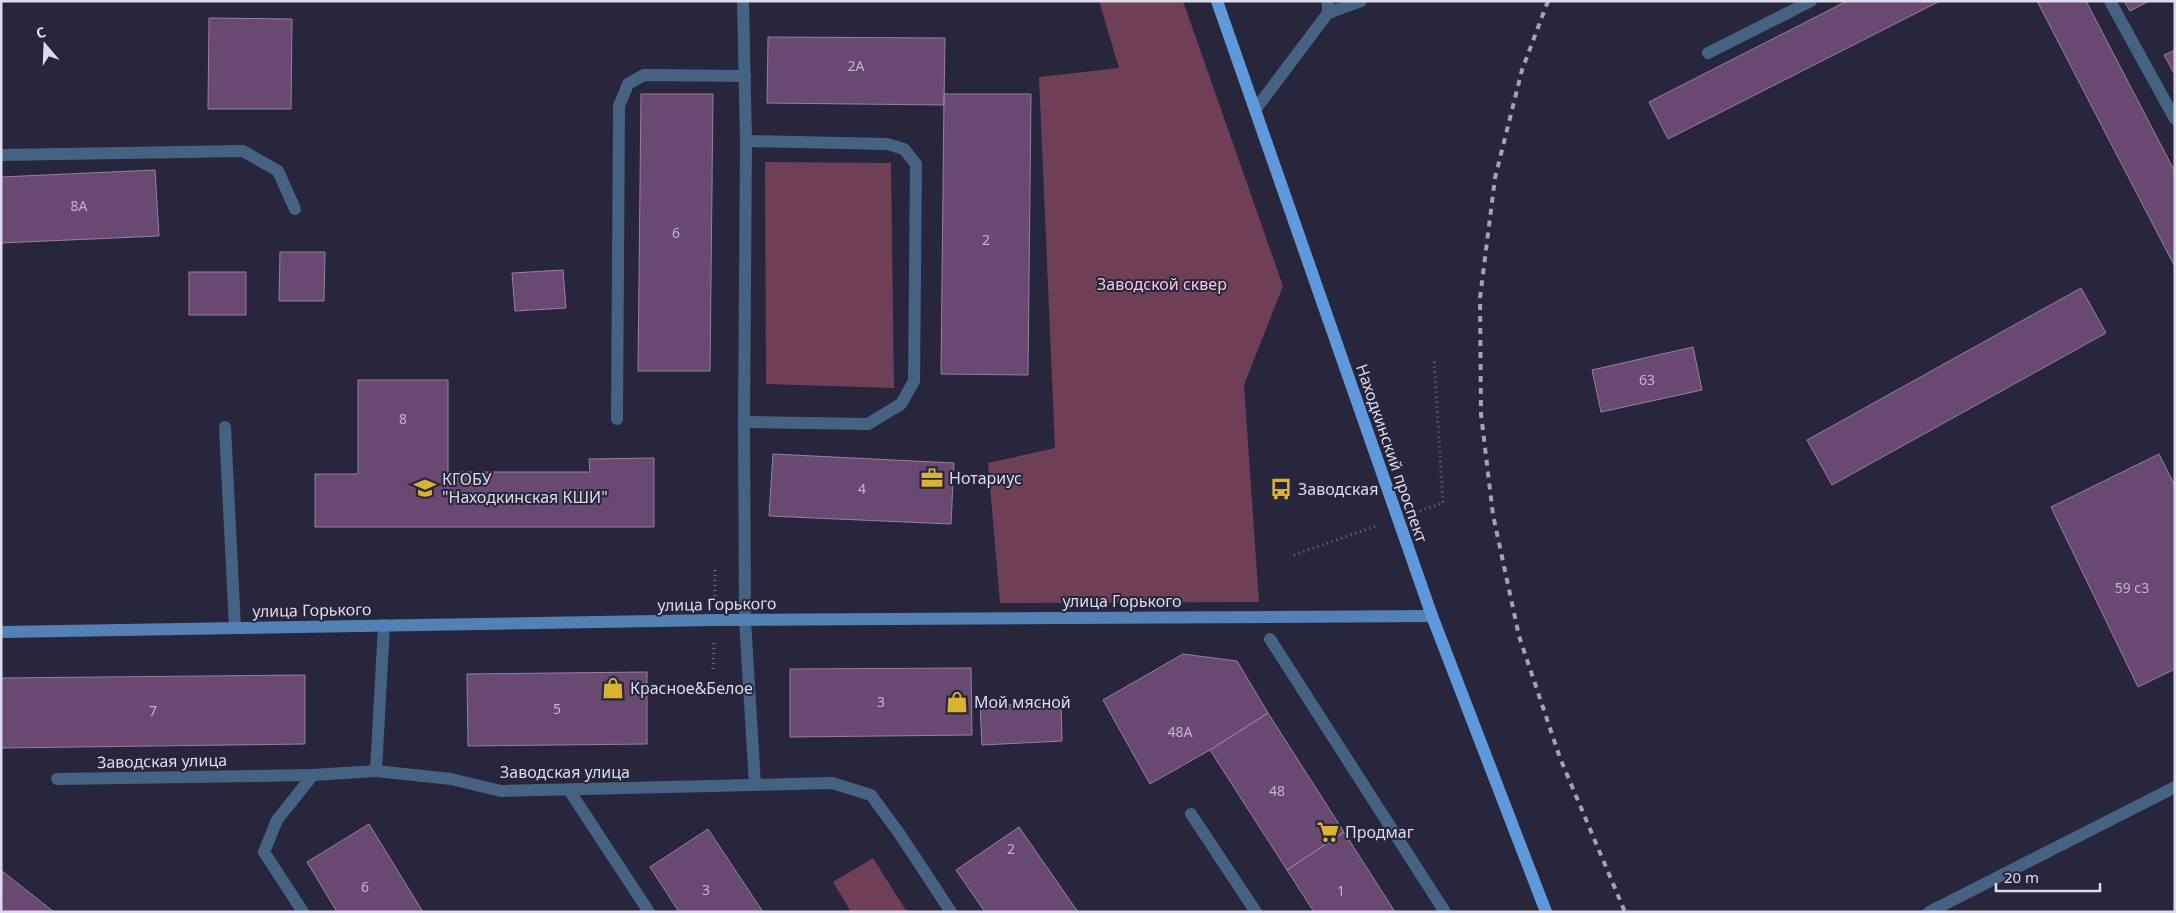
<svg xmlns="http://www.w3.org/2000/svg" width="2176" height="913" font-family="'Noto Sans',sans-serif">
<style>
.green{fill:#6f3f55}
.building{fill:#694872;stroke:#94829a}
.lines{fill:none;stroke-linecap:round;stroke-linejoin:round}
.path{stroke:#6e6d80;stroke-width:3;stroke-dasharray:1 4;stroke-linecap:butt}
.lane{stroke:#466282;stroke-width:12}
.street{stroke:#466282;stroke-width:12}
.secondary{stroke:#5481b5;stroke-width:12}
.primary{stroke:#5f99dc;stroke-width:12}
.rail{stroke:#a4a3b4;stroke-width:4;stroke-dasharray:6 6;stroke-linecap:butt}
.labels{text-anchor:middle;stroke-width:4;stroke-linejoin:round;paint-order:stroke}
.number-label{font-size:14px;fill:#bfb7cd}
.park-label{font-size:16px;fill:#fac6db;stroke:#27263c}
.street-label{font-size:16px;fill:#dcdceb;stroke:#27263c}
.poi-label{font-size:16px;fill:#dcdceb;stroke:#27263c;text-anchor:start}
</style>
<rect width="100%" height="100%" fill="#27263c"/>
<path class="green" d="M1099,1h84l100,285 -39,99 15,217 -259,1 -12,-140 67,-15 -16,-371 80,-9z
M765,162l126,1 3,225 -128,-4z
M873,858l34,54h-56l-18,-30z"/>
<path class="building" d="M1847,1h93l-272,138 -19,-37z
M2037,1h49l89,171v95z
M2124,1h25l-19,10z
M209,18l83,1 -1,90h-83z
M768,37l177,1 -1,67 -177,-2z
M2175,50v25l-11,-20z
M641,94h72l-3,277h-72z
M944,94h87l-3,281 -87,-1z
M155,170l4,66 -158,7v-66z
M280,252h45l-1,49h-45z
M563,270l3,38 -51,3 -3,-38z
M189,272h57v43h-57z
M2081,288l25,45 -274,152 -25,-45z
M1693,347l9,43 -101,22 -9,-42z
M358,380h90v92h142l-1,-13 65,-1v69h-339v-53h43z
M773,454l181,9 -3,61 -182,-8z
M2159,454l16,32v183l-37,18 -87,-180z
M1183,654l54,7 31,52 -58,37 -60,34 -47,-84z
M971,668l1,67 -182,2v-68z
M647,672v72l-179,2 -1,-72z
M305,675v69l-304,4v-70z
M1061,703l1,38 -80,4 -2,-39z
M1268,713l76,119 -57,38 -77,-120z
M369,824l54,88h-86l-30,-50z
M1019,827l59,85h-93l-29,-42z
M708,829l55,83h-84l-29,-45z
M1344,832l51,80h-81l-27,-42z
M2,871l52,41h-53z"/>
<g class="lines">
<path class="path" d="M1420,511l23,-8 -9,-144
M1294,555l82,-29
M715,596v-26
M713,669l1,-26"/>
<path class="lane" d="M2110,1l65,118
M1328,13l33,-12
M1708,53l103,-52
M1255,110l73,-97v-12
M1,155l242,-4 35,20 17,38
M617,419l2,-313 9,-22 16,-9 101,1
M744,422l124,2 33,-20 13,-23 2,-217 -12,-15 -17,-5 -141,-3
M225,427l10,201
M745,620l10,165
M1270,639l175,273
M569,790l80,122
M1191,814l65,98
M303,912l-39,-60 13,-32 36,-45"/>
<path class="street" d="M743,1l3,140 -2,281 1,198
M376,771l8,-146
M57,779l256,-4 63,-4 75,8 50,12 331,-8 39,12 28,38 52,79
M1929,912l246,-125"/>
<path class="secondary" d="M1,632l714,-12 717,-4"/>
<path class="primary" d="M1217,1l215,615 114,296"/>
<path class="rail" d="M1548,1l-26,69 -27,108 -15,120 1,116 12,101 26,121 41,122 65,154"/>
</g>
<defs>
<g id="office-bare" transform="scale(1.725)"><path d="M-6-3h4V-5.5h4V-3h4V5H-6ZM-1-4.5V-3h2v-1.5ZM-6 0V1H6V0Z" fill="#dab333" stroke="#27263c" stroke-width="2.5" paint-order="stroke"/></g>
<g id="school-bare" transform="scale(1.725)"><path d="M0-5L7-2L0 1L-7-2ZM-4 1L0 2.5L4 1V4Q0 6-4 4Z" fill="#dab333" stroke="#27263c" stroke-width="2.5" paint-order="stroke"/></g>
<g id="bus-bare" transform="scale(1.725)"><path d="M-5-6H5V4H4V6H2V4H-2V6H-4V4H-5ZM-3.5-4V0h7V-4ZM-3.5 1.2v1.5H-2V1.2ZM2 1.2v1.5H3.5V1.2Z" fill="#dab333" stroke="#27263c" stroke-width="2.5" paint-order="stroke"/></g>
<g id="shop-bare" transform="scale(1.725)"><path d="M-5-2.5h2.3a2.7 3.5 0 0 1 5.4 0H5L5.5 6h-11ZM-1.5-2.5h3a1.5 2.3 0 0 0-3 0Z" fill="#dab333" stroke="#27263c" stroke-width="2.5" paint-order="stroke"/></g>
<g id="supermarket-bare" transform="scale(1.725)"><path d="M-6-5.5h2.5l.6 2H6L4.5 2H-2.5L-4.4-4H-6ZM-1.5 3.2a1.3 1.3 0 1 0 .1 0ZM3 3.2a1.3 1.3 0 1 0 .1 0Z" fill="#dab333" stroke="#27263c" stroke-width="2.5" paint-order="stroke"/></g>
</defs>
<g fill-rule="evenodd">
<use href="#office-bare" x="932" y="478"/>
<use href="#school-bare" x="425" y="488"/>
<use href="#bus-bare" x="1281" y="489"/>
<use href="#shop-bare" x="613" y="688"/>
<use href="#shop-bare" x="957" y="702"/>
<use href="#supermarket-bare" x="1328" y="832"/>
</g>
<g class="labels">
<g class="number-label">
<text x="856" y="71">2А</text>
<text x="79" y="211">8А</text>
<text x="676" y="238">6</text>
<text x="986" y="245">2</text>
<text x="1647" y="385">63</text>
<text x="403" y="424">8</text>
<text x="862" y="494">4</text>
<text x="2132" y="593">59 с3</text>
<text x="881" y="707">3</text>
<text x="557" y="714">5</text>
<text x="153" y="716">7</text>
<text x="1180" y="737">48А</text>
<text x="1277" y="796">48</text>
<text x="1011" y="854">2</text>
<text x="365" y="892">6</text>
<text x="706" y="895">3</text>
<text x="1341" y="896">1</text>
</g>
<g class="park-label">
<text x="1162" y="290">Заводской сквер</text>
</g>
<g class="street-label">
<text transform="translate(1392 453) rotate(71)" y="6">Находкинский проспект</text>
<text x="1122" y="607">улица Горького</text>
<text transform="translate(717 604) rotate(-1)" y="6">улица Горького</text>
<text transform="translate(312 610) rotate(-1)" y="6">улица Горького</text>
<text transform="translate(162 761) rotate(-1)" y="6">Заводская улица</text>
<text x="565" y="778">Заводская улица</text>
</g>
<g class="poi-label">
<text x="949" y="484">Нотариус</text>
<text x="442" y="485">КГОБУ<tspan x="442" dy="18">"Находкинская КШИ"</tspan></text>
<text x="1298" y="495">Заводская</text>
<text x="630" y="694">Красное&amp;Белое</text>
<text x="974" y="708">Мой мясной</text>
<text x="1345" y="838">Продмаг</text>
</g>
</g>
<rect width="2176" height="913" fill="none" stroke="#dcdceb" stroke-width="5"/>
<g transform="translate(45 45) rotate(341)" stroke="#27263c" stroke-width="4" paint-order="stroke">
<path d="M0-4L9 19L0 12L-9 19Z" fill="#dcdceb"/>
<text y="-8" font-size="14" font-weight="bold" text-anchor="middle" fill="#dcdceb">С</text>
</g>
<path d="M1996 883v8h104v-8" fill="none" stroke="#dcdceb" stroke-width="2.5"/>
<text x="2004" y="883" font-size="15" fill="#dcdceb" stroke="#27263c" stroke-width="4" paint-order="stroke">20 m</text>
</svg>
